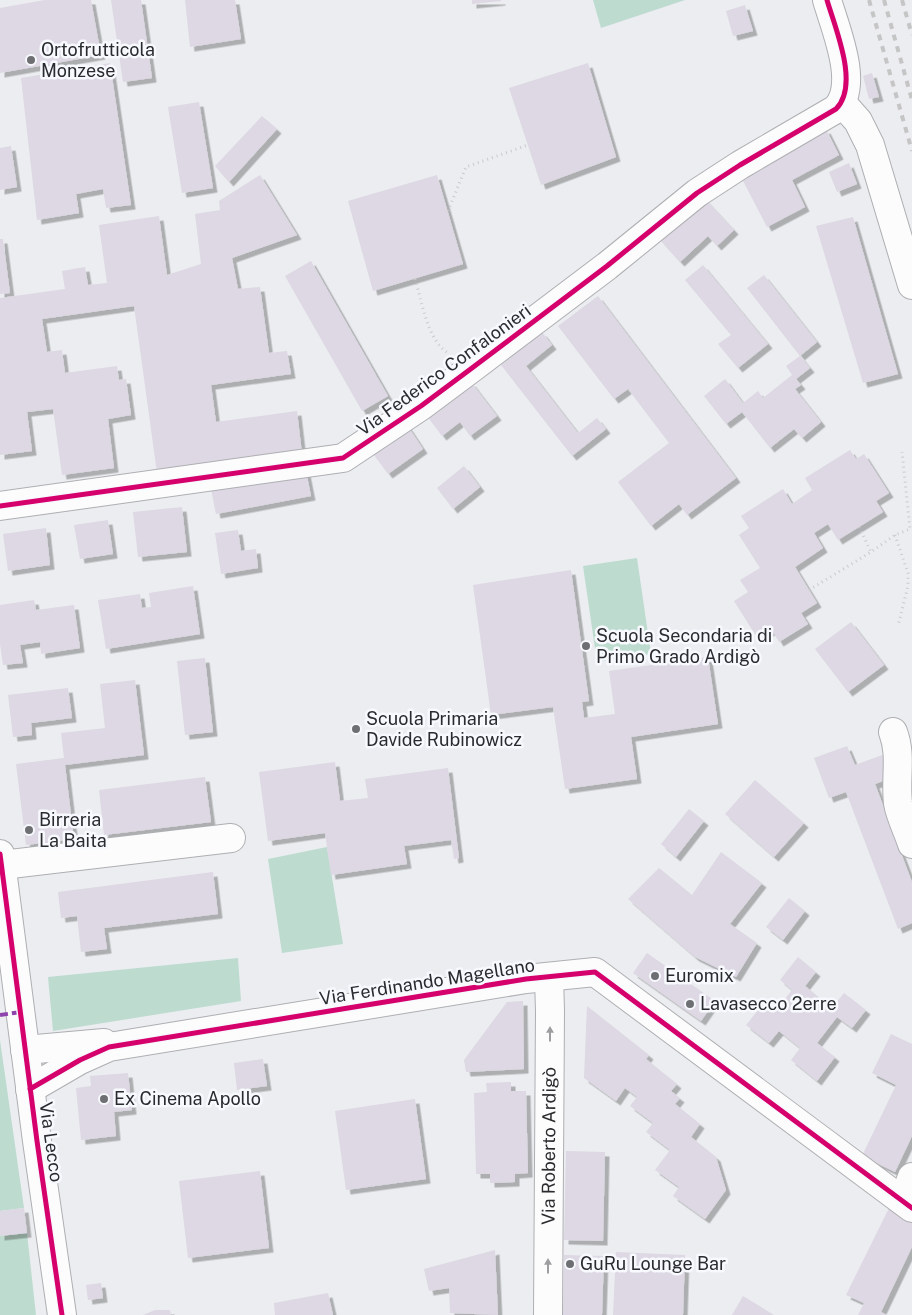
<svg xmlns="http://www.w3.org/2000/svg" width="912" height="1315" font-family="'Public Sans',sans-serif">
<style>
.green{fill:#bddccf}
.building{fill:#ddd8e3;filter:url(#shadow)}
.lines{fill:none;stroke-linecap:round;stroke-linejoin:round}
.minor-casing{stroke:#aeafb2;stroke-width:30}
.major-casing{stroke:#aeafb2;stroke-width:30}
.path{stroke:#cacacc;stroke-width:3;stroke-dasharray:1 4;stroke-linecap:butt}
.minor{stroke:#fcfcfd;stroke-width:28}
.major{stroke:#fcfcfd;stroke-width:28}
.rail{stroke:#c5c5c6;stroke-width:4;stroke-dasharray:6 6;stroke-linecap:butt}
.quiet{stroke:#8e44ad;stroke-width:4;stroke-dasharray:8 4;stroke-linecap:butt}
.cycleway-casing{stroke:#f7f9fe;stroke-width:8}
.cycleway{stroke:#d6006c;stroke-width:5}
.oneway{fill:#9e9ea0}
.poi-dot{fill:#6e6f72;stroke:#f7f9fe;stroke-width:2}
.labels{text-anchor:middle;stroke-width:5;stroke-linejoin:round;paint-order:stroke}
.poi-label{font-size:18px;fill:#2a2b2e;stroke:#f7f9fe;text-anchor:start}
.street-label{font-size:18px;fill:#2a2b2e;stroke:#f7f9fe}
</style>
<defs>
<filter id="shadow"><feDropShadow dx="4.5" dy="4.5" stdDeviation="0" flood-color="#0004"/></filter>
</defs>
<rect width="100%" height="100%" fill="#ebedf0"/>
<path class="green" d="M593,0h92l-84,28z
M637,558l14,96 -54,8 -14,-96z
M327,847l16,97 -61,9 -14,-94z
M238,958l3,43 -188,30 -5,-54z
M0,1040l24,168 -24,3z
M27,1233l9,82h-36v-79z"/>
<path class="building" d="M45,0h46l10,55 -101,18v-65z
M111,0h30l11,78 -29,4z
M185,0h50l6,39 -51,8z
M472,0h29v1l-29,3z
M745,5l8,26 -20,5 -7,-25z
M110,63l21,142 -25,3 -3,-19 -27,5 3,19 -42,7 -16,-142z
M588,63l28,94 -75,28 -32,-97z
M872,73l7,24 -10,2 -6,-23z
M199,102l14,86 -31,5 -14,-86z
M262,116l15,13 -48,53 -14,-16z
M826,129l13,26 -47,25 13,27 -38,20 -27,-52z
M11,146l6,41 -17,3v-42z
M849,163l8,21 -20,8 -8,-20z
M260,175l37,60 -65,23 6,31 22,-2 9,66 18,-2 4,23 -80,11 5,37 81,-11 5,43 -145,19 -23,-167 -92,13 5,33 15,-2 3,23 52,-7 2,14 7,-1 5,36 -23,4 6,49 -52,7 -9,-66 -26,3 5,39 -32,4v-157l65,-9 -3,-18 23,-4 3,18 19,-2 -8,-58 60,-9 8,59 34,-11 -6,-50 25,-4 -1,-9z
M437,175l26,89 -90,27 -25,-90z
M705,199l29,31 -17,16 -9,-10 -28,26 -20,-22z
M853,217l45,157 -35,9 -47,-157z
M0,239h3l7,54 -10,1z
M311,261l77,135 -26,15 -77,-135z
M703,265l65,79 -30,24 -20,-24 13,-9 -46,-55z
M764,275l53,67 -17,14 -53,-68z
M598,296l138,182 -49,37 -8,-11 -28,22 -33,-44 51,-39 -41,-54 -14,10 -56,-73z
M542,332l10,13 -26,21 52,67 19,-15 9,11 -34,27 -71,-91z
M800,356l10,12 -14,11 5,6 -6,4 26,33 -19,16 -8,-9 -24,19 -28,-36 -16,12 -22,-28 21,-17 18,24 15,-12 5,7 29,-23 -6,-9z
M471,382l26,34 -27,20 -10,-14 -18,14 -15,-20z
M407,425l16,24 -35,25 -17,-23z
M850,450l6,9 8,-5 25,39 -13,8 7,11 -45,28 -10,-16 -14,9 9,15 -28,19 22,36 -16,10 7,11 -29,18 -7,-12 -14,9 -24,-38 14,-9 -8,-12 20,-12 -21,-33 10,-7 -8,-12 42,-27 9,15 20,-14 -7,-12z
M464,466l16,21 -27,22 -16,-21z
M306,471l5,25 -95,18 -5,-25z
M182,507l5,45 -49,5 -5,-45z
M108,520l5,34 -33,5 -6,-34z
M46,528l4,37 -42,6 -5,-37z
M238,530l3,21 15,-2 2,19 -37,6 -6,-41z
M571,570l18,131 -7,1 2,16 31,-4 -6,-43 99,-14 10,67 -87,13 6,42 -72,10 -12,-82 -62,8 -18,-130z
M193,586l7,48 -94,15 -8,-49 42,-6 2,14 9,-1 -2,-14z
M34,600l2,10 38,-5 6,43 -39,6 -1,-12 -20,3 3,18 -20,2 -3,-21v-39z
M851,622l33,43 -36,27 -33,-43z
M205,658l8,74 -28,3 -8,-74z
M135,680l9,75 -79,10 9,74 -48,6 -10,-81 48,-6 -3,-25 44,-5 -5,-44z
M68,688l4,30 -41,5 1,12 -19,2 -5,-42z
M847,746l8,19 30,-11 9,23 -19,7 37,98v41l-14,6 -52,-137 -17,6 -15,-40z
M335,762l5,39 28,-3 -3,-19 83,-11 11,90 -5,1 -3,-19 -47,6 3,18 -76,11 -6,-42 -57,8 -9,-69z
M205,777l6,45 -107,13 -5,-45z
M755,780l49,43 -30,34 -49,-43z
M689,809l15,12 -28,36 -15,-13z
M721,852l41,31 -32,41 27,19 -21,34 -41,-20 -67,-58 31,-31 33,27z
M213,872l5,42 -114,14 3,21 -26,3 -4,-36 -16,2 -3,-26z
M789,898l16,13 -22,29 -17,-13z
M647,953l68,48 -14,20 -68,-48z
M798,957l18,15 -11,14 27,22 12,-15 22,17 -14,18 -15,-11 -20,26 18,14 -18,24 -26,-21 9,-12 -21,-17 -10,12 -23,-18 17,-21 11,9 18,-23 -12,-10z
M523,1001l1,68 -58,3 -2,-12 43,-58z
M587,1006l62,49 -3,4 31,25 -6,7 9,7 -5,6 25,20 -9,13 25,20 10,33 -21,29 -32,-23 6,-9 -24,-17 15,-20 -24,-18 7,-9 -23,-17 7,-9 -12,-9 -9,13 -32,-23z
M891,1034l21,10v92l-17,36 -33,-16 34,-71 -24,-12z
M263,1059l4,27 -30,4 -3,-27z
M128,1073l4,37 -18,2 2,24 -35,4 -5,-52 15,-2 -1,-10z
M511,1082v9h15l2,82 -13,1v8l-25,1v-9h-14l-2,-81 13,-1 -1,-9z
M415,1099l11,80 -80,11 -11,-79z
M566,1151l39,1 -2,89 -39,-1z
M260,1171l9,77 -81,10 -9,-77z
M891,1204l21,17v26l-31,65 6,3h-29l6,-12 -18,-8z
M24,1208l3,25 -27,3v-25z
M495,1250l3,65 -48,-2 -1,-25 -20,3 -5,-22z
M616,1252l69,3 -2,60h-70z
M564,1255l40,1 -2,59h-39z
M101,1283l2,15 -15,2 -2,-15z
M328,1293l5,22h-58l-1,-12z
M743,1296l31,19h-42z
M155,1310h15l1,5h-28z"/>
<g class="lines">
<g class="minor-casing">
<g id="minor">
<path d="M842,103l16,18 12,24 42,140"/>
<path d="M0,506l343,-48 78,-52 51,-38 135,-102 90,-73 43,-28 96,-56c24,-24 -1,-81 -9,-109"/>
<path d="M893,732c9,23 2,46 5,71 2,13 10,28 14,41"/>
<path d="M2,865l229,-27"/>
<path d="M25,1050l79,-7"/>
<path d="M30,1089l50,-29 29,-13 417,-68 69,-7 317,236"/>
<path d="M903,1201l9,-24"/>
<path id="s1" d="M548,1315l2,-304 -1,-34"/>
</g>
</g>
<g class="major-casing">
<path id="major" d="M0,854l37,287 25,174"/>
</g>
<path class="path" d="M448,211l18,-44 62,-22
M415,279c7,22 12,61 33,74
M859,527l12,25
M895,535l13,38v13l-10,40
M809,590l62,-38 24,-17 15,-6 -8,-77"/>
<use href="#minor" class="minor"/>
<use href="#major" class="major"/>
<path class="rail" d="M869,0l43,151
M884,0l28,100
M902,0l10,35"/>
<path class="quiet" d="M0,1015l21,-3"/>
<g class="cycleway-casing">
<path id="cycleway" d="M0,506l343,-48 78,-52 51,-38 135,-102 90,-73 43,-28 96,-56c24,-24 -1,-81 -9,-109
M0,854l37,287 25,174
M30,1089l50,-29 29,-13 417,-68 69,-7 317,236"/>
</g>
<use href="#cycleway" class="cycleway"/>
</g>
<defs><path id="oneway-solid" d="M-6-.8H1V-3.2L6.5 0L1 3.2V.8H-6Z" transform="scale(1.25)"/></defs>
<g class="oneway">
<use href="#oneway-solid" transform="translate(550 1034) rotate(-90)"/>
<use href="#oneway-solid" transform="translate(548 1266) rotate(-90)"/>
</g>
<g class="poi-dot">
<circle cx="31" cy="60" r="5"/>
<circle cx="586" cy="646" r="5"/>
<circle cx="356" cy="729" r="5"/>
<circle cx="29" cy="830" r="5"/>
<circle cx="655" cy="976" r="5"/>
<circle cx="690" cy="1004" r="5"/>
<circle cx="104" cy="1099" r="5"/>
<circle cx="570" cy="1264" r="5"/>
</g>
<g class="labels">
<g class="poi-label">
<text x="41" y="56">Ortofrutticola<tspan x="41" dy="21">Monzese</tspan></text>
<text x="596" y="642">Scuola Secondaria di<tspan x="596" dy="21">Primo Grado Ardigò</tspan></text>
<text x="366" y="725">Scuola Primaria<tspan x="366" dy="21">Davide Rubinowicz</tspan></text>
<text x="39" y="826">Birreria<tspan x="39" dy="21">La Baita</tspan></text>
<text x="665" y="982">Euromix</text>
<text x="700" y="1010">Lavasecco 2erre</text>
<text x="114" y="1105">Ex Cinema Apollo</text>
<text x="580" y="1270">GuRu Lounge Bar</text>
</g>
<g class="street-label">
<text transform="translate(444 370) rotate(-36)" y="6">Via Federico Confalonieri</text>
<text transform="translate(427 982) rotate(-9)" y="6">Via Ferdinando Magellano</text>
<text transform="translate(51 1142) rotate(82)" y="6">Via Lecco</text>
<text dy="6" stroke="none"><textPath href="#s1" startOffset="169">Via Roberto Ardigò</textPath></text>
</g>
</g>
</svg>
